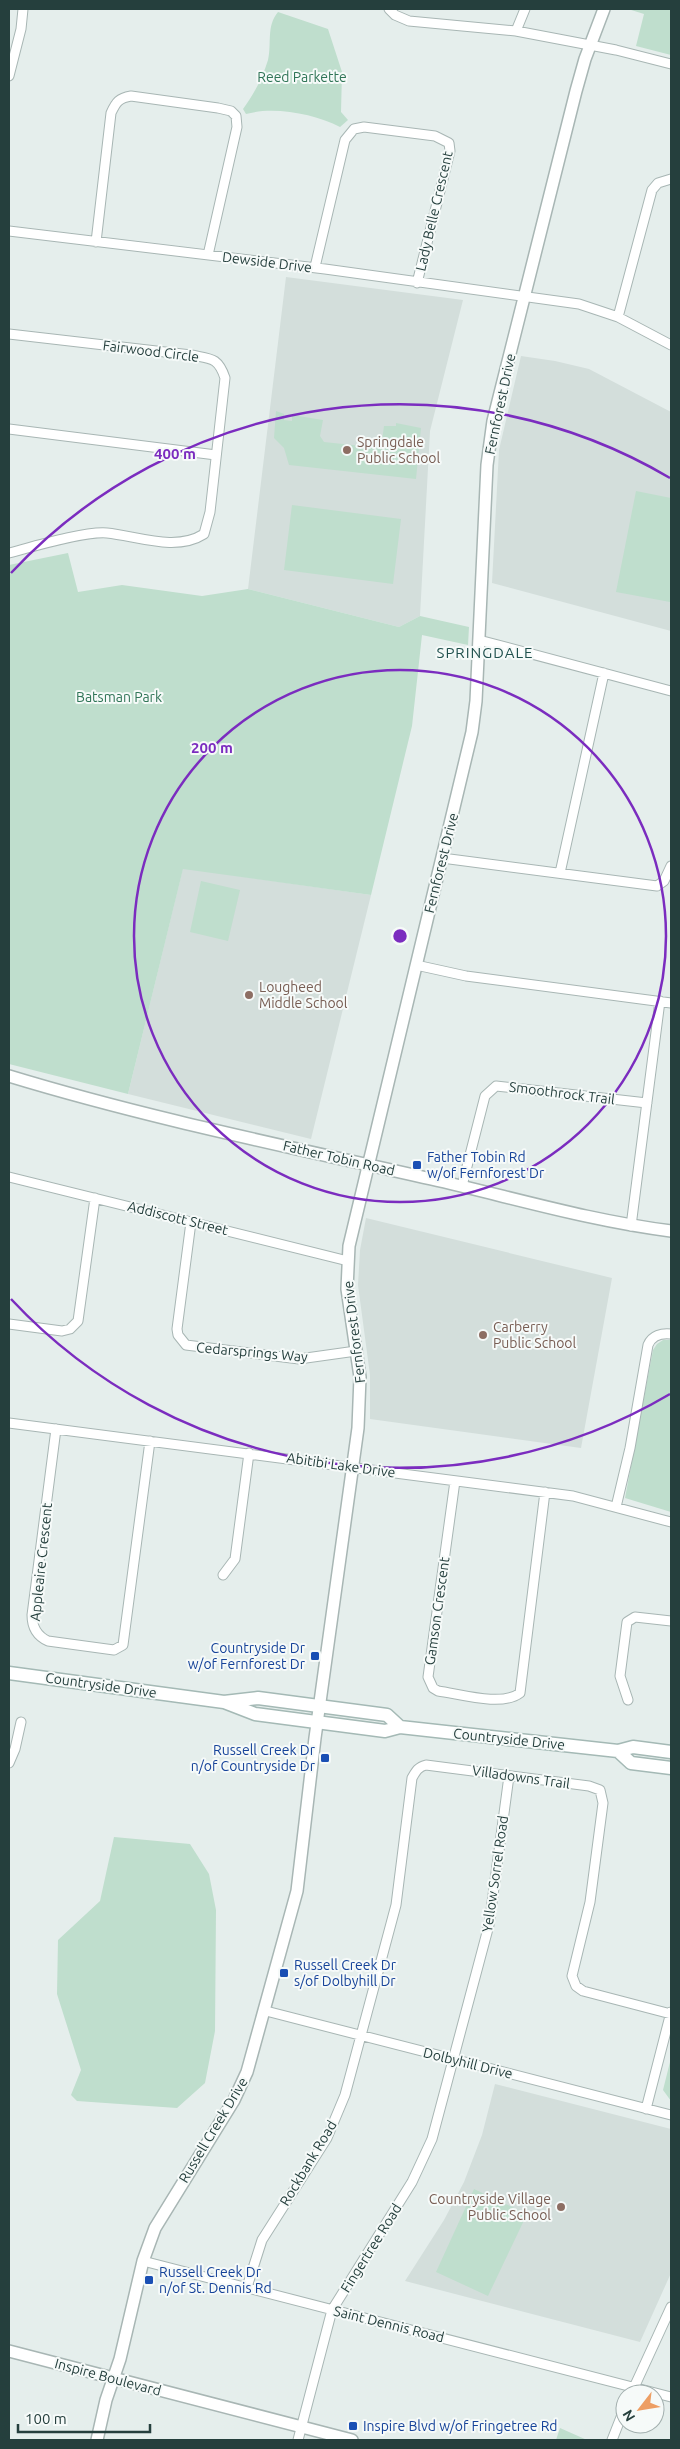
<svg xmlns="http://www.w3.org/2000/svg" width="680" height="2449" font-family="Ubuntu,sans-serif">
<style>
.built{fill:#d3dedb}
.green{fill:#bfdecd}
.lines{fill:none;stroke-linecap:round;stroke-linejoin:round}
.minor-casing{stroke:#a8b6b4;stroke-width:11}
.tertiary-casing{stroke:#a8b6b4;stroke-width:14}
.secondary-casing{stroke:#a4b9b5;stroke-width:15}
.minor{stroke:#fff;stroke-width:9}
.tertiary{stroke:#fff;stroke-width:11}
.secondary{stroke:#fff;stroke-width:12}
.ring{fill:none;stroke:#7b2cbf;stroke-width:2.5}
.education-dot{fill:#8d6e63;stroke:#f6faf9;stroke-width:2}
.transit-dot{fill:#1a4fb4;stroke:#f6faf9;stroke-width:2}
.labels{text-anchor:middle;stroke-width:4;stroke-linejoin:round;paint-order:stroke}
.park-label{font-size:14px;fill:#307557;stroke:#f6faf9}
.street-label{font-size:14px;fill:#253f3d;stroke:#f6faf9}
.education-label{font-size:14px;fill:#785e54;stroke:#f6faf9;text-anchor:start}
.transit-label{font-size:14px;fill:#164399;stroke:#f6faf9;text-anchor:start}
.neighbourhood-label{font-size:15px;letter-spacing:1px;fill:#21514e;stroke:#f6faf9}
.centre{fill:#7b2cbf;stroke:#f6faf9;stroke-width:2.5}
.ring-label{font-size:15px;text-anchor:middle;font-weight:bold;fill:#7b2cbf;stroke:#f6faf9;stroke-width:4;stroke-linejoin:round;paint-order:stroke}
</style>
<rect width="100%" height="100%" fill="#e5eeec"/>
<path class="built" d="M286,277l177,23 -33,131 -10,185 -21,11 -151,-38z
M521,356l34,5 34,8 82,43v219l-179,-48 7,-133z
M183,868l188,27 -60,244 -183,-45z
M366,1218l246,60 -31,170 -211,-29v-44l-12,-90 2,-35z
M495,2084l176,45v144l-31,69 -235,-61 39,-61 20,-38 18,-47z"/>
<path class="green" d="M628,9h43v46l-35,-9 8,-32z
M278,12l50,17 14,43 -1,40 7,8 -8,7c-25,-13 -66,-21 -94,-13l-3,-5c10,-13 20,-32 25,-49 4,-16 -2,-34 10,-48z
M276,411l8,3v6l8,1v-6l31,5 -3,16 4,6 57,6 3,-22h12v-3l25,5 -5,51 -127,-14 -5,-17 -10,-10z
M636,491l35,7 -1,104 -54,-10z
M292,505l109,14 -8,65 -109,-14z
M68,553l10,39 44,-7 80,11 46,-7 151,38 21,-11 49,11 -1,18 -46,-10 -10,91 -41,169 -188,-26 -55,225 -119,-30v-499z
M201,881l39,9 -12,51 -38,-9z
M663,1340h8v172l-46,-14 28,-148 4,-6z
M114,1837l76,7 19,30 7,36 -1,121 -10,52 -28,25 -100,-7 -6,-6 10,-25 -24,-76 1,-54 42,-39z
M671,2058v43l-8,-11z
M474,2189l53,25 -39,82 -52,-24z
M560,2428l27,12h-31z"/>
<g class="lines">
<g class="minor-casing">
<path id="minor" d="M389,9l6,6 14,6 107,10 100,19 55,14
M516,31l9,-22
M9,76l12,-47 2,-20
M9,231l316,38 254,35 39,13 53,28
M96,242l15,-129c5,-11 8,-15 20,-17l87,12 13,3 5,5 1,11 -29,128
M315,267l30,-127 9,-11 10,-2 71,9 14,7 1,8 -33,132
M618,317l34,-127 6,-7 13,-4
M9,334l182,21c20,4 27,2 34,23l-15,134 -6,22c-28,18 -67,2 -97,-1 -22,-2 -75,14 -98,20
M9,429l207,26
M479,640l192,51
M442,858l215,28 7,-5 7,-15
M560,873l44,-200
M416,965l50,11 205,27
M9,1177l339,84
M462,1186l23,-90 11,-10 151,17
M191,1222l-14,107 1,6 8,10 113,14 57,-8
M631,1226l29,-225
M9,1324l53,7 8,-2 8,-8 17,-123
M9,1423l564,73 98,26
M56,1429l-24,186c0,12 5,21 16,26l66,9 9,-5 27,-204
M455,1481l-27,196 5,11 5,3c22,3 64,16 82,2l25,-201
M616,1507l14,-59 18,-103c4,-10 14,-12 23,-11
M223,1575l12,-16 14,-106
M628,1700l-8,-24 7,-54 8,-5 36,4
M9,1763l6,-14 6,-27
M266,2011l405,104
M646,2109l25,-97
M143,2261l528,136
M247,2287l15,-47 65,-102 18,-43 51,-190 16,-127c4,-7 6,-11 14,-13l163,21 11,4 3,13 -13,99 -18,74 4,10 7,5 88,23
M631,2394l40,-87
M298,2440l34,-130 80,-128 20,-43 57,-214 20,-149
M612,2440l13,-33"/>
</g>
<g class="tertiary-casing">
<path id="tertiary" d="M9,1076c138,42 281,71 422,103 80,18 159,42 240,52
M9,2351l343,89
M97,2440l9,-40 14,-41 23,-98 12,-33 79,-128 13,-28 50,-181 18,-153 43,-310 2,-51 -13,-88 2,-43 123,-514 4,-31 11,-236 6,-44 83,-330 9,-32 19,-50"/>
</g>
<g class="secondary-casing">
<path id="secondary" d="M9,1673l215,29 34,-4 129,17 13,12
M224,1702l31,12 130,17 15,-4 218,24 15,-4 38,5
M618,1751l13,12 40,5"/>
</g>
<use href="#minor" class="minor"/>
<use href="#tertiary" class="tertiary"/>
<use href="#secondary" class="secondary"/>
</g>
<g class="ring">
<circle cx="400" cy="936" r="266"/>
<path d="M670 1394A532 532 0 0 1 11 1299M11 573A532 532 0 0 1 670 478"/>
</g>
<g class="education-dot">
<circle cx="347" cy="450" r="5"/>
<circle cx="249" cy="995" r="5"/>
<circle cx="483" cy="1335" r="5"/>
<circle cx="561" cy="2207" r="5"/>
</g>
<g class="transit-dot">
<rect x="412" y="1160" width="10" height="10" rx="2.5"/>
<rect x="310" y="1651" width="10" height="10" rx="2.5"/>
<rect x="320" y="1753" width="10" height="10" rx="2.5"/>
<rect x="279" y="1968" width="10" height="10" rx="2.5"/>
<rect x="144" y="2275" width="10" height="10" rx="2.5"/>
<rect x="348" y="2421" width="10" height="10" rx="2.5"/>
</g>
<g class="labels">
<g class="park-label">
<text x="302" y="82">Reed Parkette</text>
<text x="119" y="702">Batsman Park</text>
</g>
<g class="street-label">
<text transform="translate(434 211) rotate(-77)" y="5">Lady Belle Crescent</text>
<text transform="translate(267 262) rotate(7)" y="5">Dewside Drive</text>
<text transform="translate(151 351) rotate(7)" y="5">Fairwood Circle</text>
<text transform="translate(500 404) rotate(-78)" y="5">Fernforest Drive</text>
<text transform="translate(441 863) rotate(-76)" y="5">Fernforest Drive</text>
<text transform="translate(562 1093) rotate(7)" y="5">Smoothrock Trail</text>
<text transform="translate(339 1158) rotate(13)" y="5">Father Tobin Road</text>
<text transform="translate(178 1218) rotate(14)" y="5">Addiscott Street</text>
<text transform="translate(354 1332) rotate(-97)" y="5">Fernforest Drive</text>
<text transform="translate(252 1352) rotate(5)" y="5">Cedarsprings Way</text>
<text transform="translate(341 1465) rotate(8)" y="5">Abitibi Lake Drive</text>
<text transform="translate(41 1562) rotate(-84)" y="5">Appleaire Crescent</text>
<text transform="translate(437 1611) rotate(-82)" y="5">Gamson Crescent</text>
<text transform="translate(101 1685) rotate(8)" y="5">Countryside Drive</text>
<text transform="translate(509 1739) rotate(6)" y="5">Countryside Drive</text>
<text transform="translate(521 1777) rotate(8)" y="5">Villadowns Trail</text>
<text transform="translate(495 1874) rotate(-82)" y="5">Yellow Sorrel Road</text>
<text transform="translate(468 2063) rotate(14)" y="5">Dolbyhill Drive</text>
<text transform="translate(213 2130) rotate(-59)" y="5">Russell Creek Drive</text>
<text transform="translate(308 2163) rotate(-59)" y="5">Rockbank Road</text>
<text transform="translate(371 2248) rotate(-58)" y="5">Fingertree Road</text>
<text transform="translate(389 2324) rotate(14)" y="5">Saint Dennis Road</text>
<text transform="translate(108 2377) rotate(15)" y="5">Inspire Boulevard</text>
</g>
<g class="education-label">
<text x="357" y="447">Springdale<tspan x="357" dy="16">Public School</tspan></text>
<text x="259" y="992">Lougheed<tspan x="259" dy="16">Middle School</tspan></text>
<text x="493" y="1332">Carberry<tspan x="493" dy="16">Public School</tspan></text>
<text x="551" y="2204" text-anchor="end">Countryside Village<tspan x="551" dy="16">Public School</tspan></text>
</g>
<g class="transit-label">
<text x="427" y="1162">Father Tobin Rd<tspan x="427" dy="16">w/of Fernforest Dr</tspan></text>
<text x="305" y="1653" text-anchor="end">Countryside Dr<tspan x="305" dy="16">w/of Fernforest Dr</tspan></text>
<text x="315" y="1755" text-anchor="end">Russell Creek Dr<tspan x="315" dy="16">n/of Countryside Dr</tspan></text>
<text x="294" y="1970">Russell Creek Dr<tspan x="294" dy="16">s/of Dolbyhill Dr</tspan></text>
<text x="159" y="2277">Russell Creek Dr<tspan x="159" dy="16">n/of St. Dennis Rd</tspan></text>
<text x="363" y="2431">Inspire Blvd w/of Fringetree Rd</text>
</g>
<g class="neighbourhood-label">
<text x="485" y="658">SPRINGDALE</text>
</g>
</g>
<circle cx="400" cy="936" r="8" class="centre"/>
<g class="ring-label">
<text x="175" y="459">400 m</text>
<text x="212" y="753">200 m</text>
</g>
<rect width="680" height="2449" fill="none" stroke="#253f3d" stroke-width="20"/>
<g transform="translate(640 2409) rotate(239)"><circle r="24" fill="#f6faf9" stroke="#a2afae"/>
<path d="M0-4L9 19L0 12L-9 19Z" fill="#ed9e64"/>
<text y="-8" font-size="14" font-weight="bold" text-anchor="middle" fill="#253f3d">N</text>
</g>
<path d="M18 2424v8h132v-8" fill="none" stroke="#253f3d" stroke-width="2.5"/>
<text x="25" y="2424" font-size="15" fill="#253f3d" stroke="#f6faf9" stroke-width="4" paint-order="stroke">100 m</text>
</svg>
